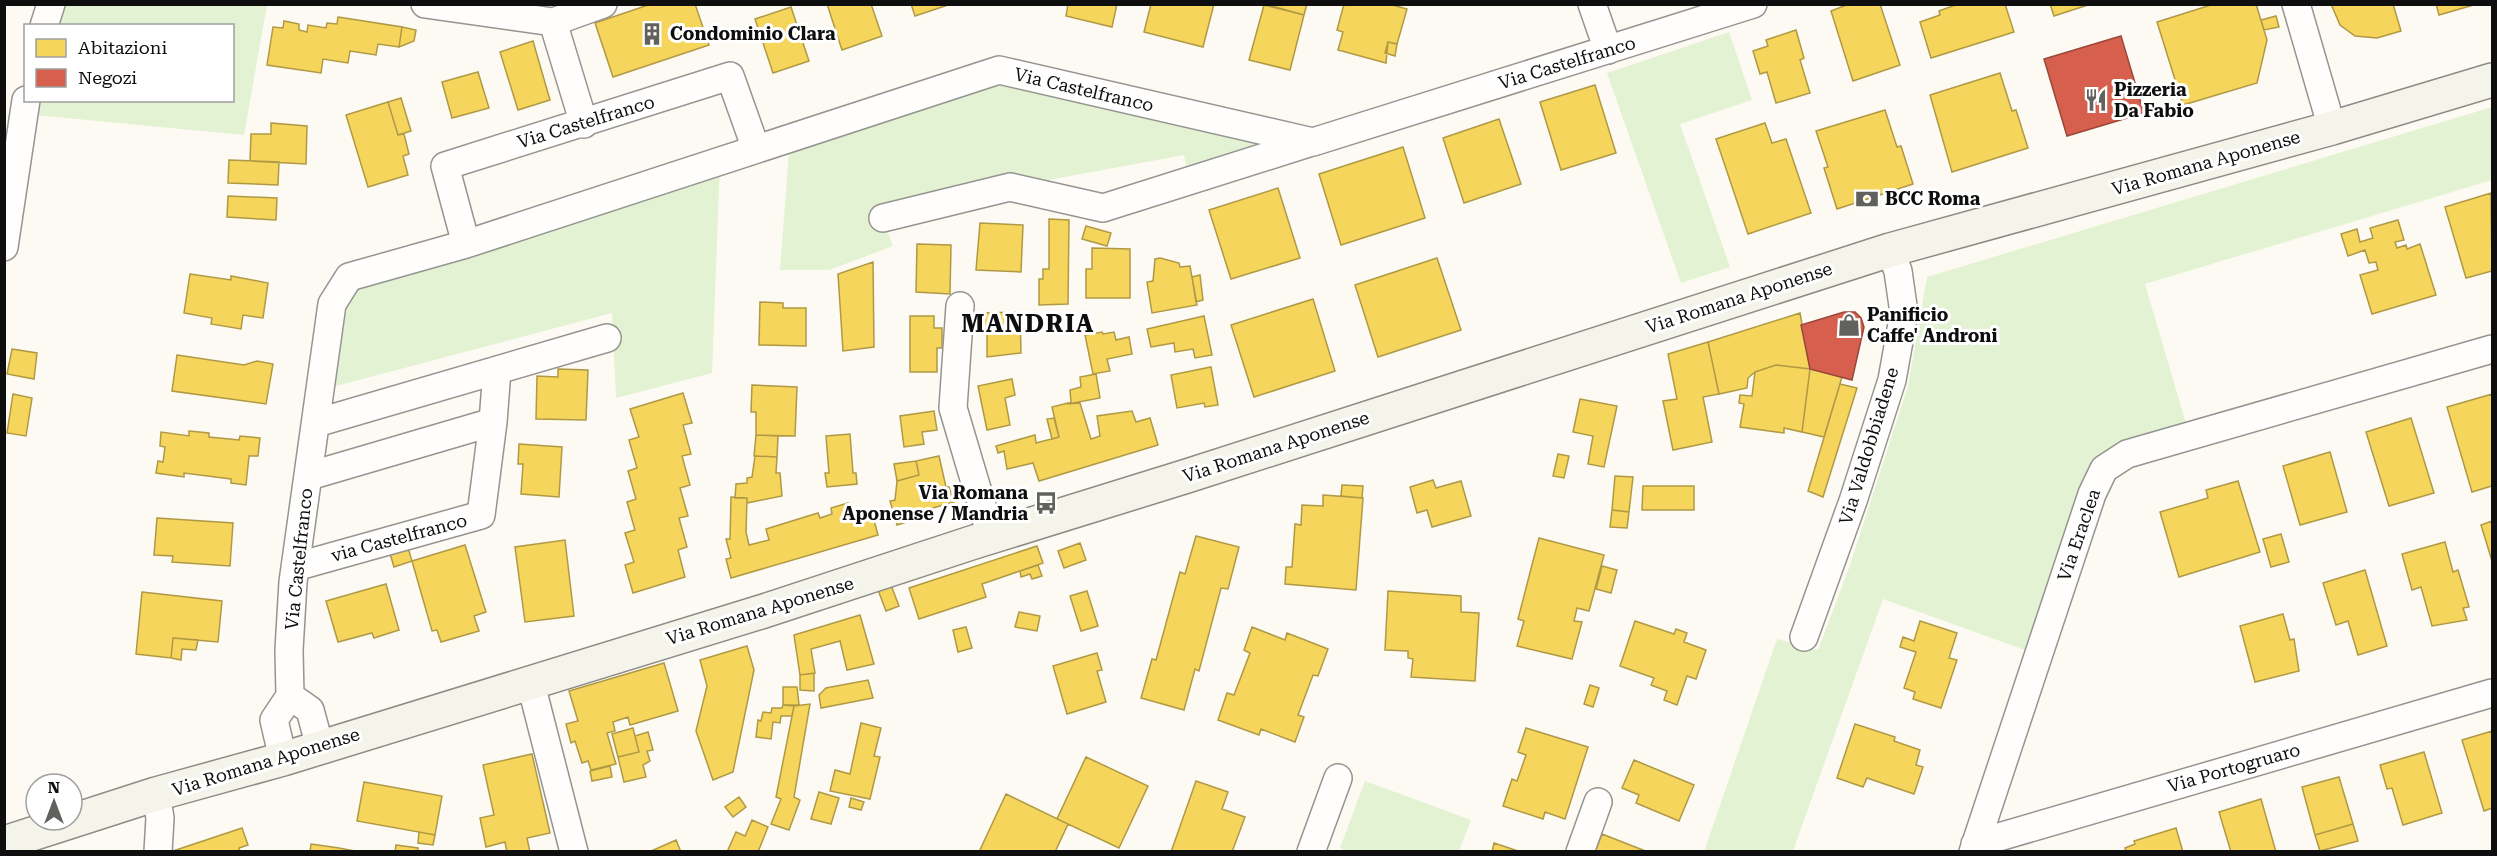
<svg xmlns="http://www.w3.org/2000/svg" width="2497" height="856" font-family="'Roboto Serif',serif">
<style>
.green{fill:#e3f2d2}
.homes{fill:#f6d55c;stroke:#b09945;stroke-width:1.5}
.shops{fill:#d6604d;stroke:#9a473a;stroke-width:1.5}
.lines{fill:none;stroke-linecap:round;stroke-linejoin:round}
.street-casing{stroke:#959491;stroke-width:30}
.secondary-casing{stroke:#8c8b87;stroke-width:36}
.street{stroke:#fffefd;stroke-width:27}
.secondary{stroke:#f5f4ea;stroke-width:33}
.labels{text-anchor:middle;stroke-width:6;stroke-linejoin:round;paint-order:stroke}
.poi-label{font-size:18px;font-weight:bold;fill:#0e0e0e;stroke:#fff;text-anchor:start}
.street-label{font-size:18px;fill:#0e0e0e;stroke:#fff}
.district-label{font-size:24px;font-weight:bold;letter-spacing:1.5px;fill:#0e0e0e;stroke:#fff}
</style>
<rect width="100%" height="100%" fill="#fcfaf2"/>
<path class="green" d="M51,5h216l-23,130 -220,-21 2,-13 206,-1v-74l-188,-1z
M1729,32l23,68 -72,24 50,143 -49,16 -74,-210z
M999,70l314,72 -124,39 -5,-26 -174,32 -127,32 10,27 -64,24h-49l10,-131z
M2492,107v73l-347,104 42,143 -68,19 -91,205 -145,-52 -90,252 -89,1 73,-213 41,11 31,-82 59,-182 19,-109z
M720,161l-8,212 -96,25 -4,-85 -291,77 28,-113z
M1365,781l106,39 -12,31 -109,1 -10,-4z"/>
<path class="homes" d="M651,4h44l14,41 -96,32 -18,-54z
M827,4h44l11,32 -40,14z
M911,4h40l-36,12z
M1068,4h49l-5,23 -46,-11z
M1151,4h63l-11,43 -59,-15z
M1264,4h43l-3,11z
M1344,4h45l18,5 -10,35 -9,-2 -2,21 -48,-13 5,-18 -6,-2z
M1849,4h31l20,61 -47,16 -22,-70z
M1958,4h47l9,28 -83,26 -11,-36 20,-7 -1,-4z
M2050,4h41l-37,12z
M2214,4h42l11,36 -10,43 -74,22 -26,-83z
M2331,4h62l8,27 -24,7 -22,-2 -15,-11z
M2436,4h41l-38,11z
M1264,5l40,10 -14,55 -41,-10z
M791,7l18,54 -36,12 -18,-54z
M2276,16l3,11 -15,3 -3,-10z
M338,17l64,10 -3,20 -21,-3 -2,11 -26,-4 -2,12 -25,-4 -2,14 -54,-8 6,-38 10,1 1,-7 15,3v6l8,2 1,-7 18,3 1,-5 10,1z
M402,27l14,3 -2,11 -15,6z
M1796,30l8,28 -4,2 10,33 -34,10 -9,-31 -7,2 -7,-23 15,-5 -2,-6z
M533,41l17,59 -32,10 -18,-58z
M1388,42l9,2 -2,12 -10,-3z
M478,72l11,36 -37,10 -10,-36z
M2000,73l12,38 4,-1 12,38 -76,24 -22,-77z
M1595,85l21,68 -55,17 -21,-68z
M401,98l10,33 -13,4 -10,-33z
M388,102l10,33 6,-1 5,20 -6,2 5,19 -40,12 -22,-72z
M1885,110l12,37 4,-1 12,38 -76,25 -13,-41 4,-1 -12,-36z
M1499,119l22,65 -57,19 -21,-65z
M271,123l36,3 -1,38 -56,-3 1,-27h20z
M1765,123l7,20 14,-4 25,74 -63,21 -32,-95z
M1403,147l22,71 -84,27 -22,-71z
M229,160l50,2 -1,23 -50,-2z
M1278,188l22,70 -69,21 -22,-69z
M2491,193l1,78 -26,7 -21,-71z
M228,196l49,2 -1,22 -49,-3z
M1049,219l20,1 -1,84 -29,1v-26h4v-10h6z
M2398,220l6,20 -9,2 2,6 9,-3 1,4 13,-5 16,51 -64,19 -12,-39 18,-5 -2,-8 -7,1 -4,-13 -17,6 -7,-22 16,-5 3,13 13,-4 -3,-10z
M980,223l43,2 -2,47 -45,-2z
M1086,226l25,7 -4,13 -25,-7z
M917,244l34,1 -1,49 -34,-2z
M1092,248l38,1v49h-44v-29h6z
M1160,258l19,5 1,4 10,-1 7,39 -45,8 -5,-31 6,-1 2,-22z
M1437,258l24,72 -83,27 -23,-72z
M873,262l1,85 -31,4 -5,-77z
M190,274l41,6v-4l37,7 -5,35 -20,-3 -2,14 -30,-5 1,-6 -28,-5z
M1200,275l3,25 -7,2 -4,-25z
M1313,299l22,72 -81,26 -23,-72z
M760,302l23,1v5h23v38l-47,-1z
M1020,312l1,41 -34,4v-25h-4v-19z
M1800,313l10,56 -34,-4 -21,7 -7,6 -1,10 -28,6 -11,-52z
M910,316h24v12h8v20h-5v24h-27z
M1204,316l8,39 -17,3 -2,-9 -18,3 -1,-9 -23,4 -4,-18z
M1102,332l1,2 11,-2 2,8 13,-3 3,17 -25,5 3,12 -17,3 -8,-39z
M1708,342l11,52 -16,3 9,45 -39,8 -10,-49 14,-2 -9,-45z
M12,349l25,4 -3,26 -27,-5z
M177,355l67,10 13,-4 16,3 -7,40 -94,-13z
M1776,365l34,4 -8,63 -18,-4v5l-44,-6 4,-23 -5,-1 1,-8 12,1 3,-24z
M1211,367l7,38 -13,2 -1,-4 -27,5 -6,-33z
M558,369l30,1 -2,50 -50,-1 1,-43 21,1z
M1810,369l32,8 -18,60 -22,-5z
M1096,374l4,24 -32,6 3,-2 -1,-12 11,-3 -1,-10z
M1012,379l3,16 -10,3 5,27 -23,5 -9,-44z
M1840,384l17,4 -34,109 -15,-6z
M752,385l45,2 -2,49 -39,-1v-23h-5z
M683,393l9,30 -9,2 8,29 -9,2 8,29 -10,3 8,28 -9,2 8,29 -9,3 7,27 -52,16 -8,-28 9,-3 -9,-29 10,-3 -8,-28 9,-3 -8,-28 9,-3 -8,-28 10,-3 -9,-28z
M13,394l19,4 -6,38 -19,-3z
M2492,394v92l-20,6 -25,-85z
M1580,399l37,7 -13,61 -16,-3 5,-28 -20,-4z
M1068,403v1l12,-1 11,36 9,-3 -3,-20 35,-5 4,11 14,-4 8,27 -119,36 -6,-18 -26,6 -3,-18 -6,2 -2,-7 39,-11 1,8 23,-6 -7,-30z
M934,411l3,19 -15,2 2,12 -20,3 -4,-31z
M1054,418l5,19 -7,2 -5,-20z
M2411,418l23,75 -45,13 -23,-74z
M189,431l20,2v4l30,3 1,-4 20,2 -2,18h-9l-3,29 -15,-2v-4l-47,-6v4l-28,-4 2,-12 5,1 2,-15 -5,-1 1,-14 28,4z
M850,434l3,39h3l1,11 -30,3 -2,-14h4l-3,-37z
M756,435l22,1 -1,21 -23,-1z
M519,444l43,3 -3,50 -38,-3 2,-30h-5z
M2330,452l17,60 -47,13 -17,-59z
M1558,454l11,2 -5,22 -11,-2z
M755,456l22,1 -1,16h4l2,23 -35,7v-5h-12l1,-14 11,-1v-5l5,-1z
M939,456l7,31h3l5,15 -42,12 1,6 -16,5 -7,-24 5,-1 2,-19 22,-6 -3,-14z
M916,461l3,14 -22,6 -3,-17z
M1615,476l18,1 -4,35 -17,-2z
M1433,480l3,8 25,-7 10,35 -39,11 -5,-17 -10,3 -7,-26z
M2238,481l22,71 -81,25 -19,-65 48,-14 -2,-8z
M1342,485l21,1 -1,12 -21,-2z
M1643,486h51v24h-52z
M1323,495l40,3 -7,92 -71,-6 1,-17h6l3,-43 6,1 1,-20 21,1z
M731,497l16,1 -1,34 3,13 20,-5 -3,-11 52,-16 2,5 12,-4 -1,-6 17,-5 3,11 20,-5 7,26 -147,43 -5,-19 5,-1 -5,-19h4z
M1612,510l17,2 -2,16 -17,-1z
M157,518l76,5 -3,43 -58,-4 1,-6 -19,-1z
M2492,521v40l-11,-36z
M2281,534l8,28 -18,5 -8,-28z
M1196,536l43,11 -11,42 -7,-1 -22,83 -4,-2 -11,41 -43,-12 11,-39 4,1 24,-88 5,2z
M1539,538l65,17 -15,56 -12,-3 -3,13 8,1 -10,37 -55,-13 7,-25 -6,-2z
M565,540l9,76 -49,6 -10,-75z
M406,541l6,20 -18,6 -6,-20z
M2445,542l8,30 5,-2 11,37 -6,1 4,12 -35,6 -11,-39 -9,3 -10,-36z
M1080,543l6,17 -22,8 -6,-17z
M465,545l21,67 -12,4 5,15 -38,11 -4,-12 -5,1 -20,-70z
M1037,546l6,17 -61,21 4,13 -67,22 -10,-31z
M1038,565l4,11 -10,3 -2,-5 -9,3 -1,-6z
M1602,566l15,4 -6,23 -15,-4z
M2365,570l22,76 -29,9 -10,-34 -12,4 -13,-42z
M386,584l13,46 -25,8 -2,-5 -34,9 -12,-41z
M891,585l8,21 -13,5 -8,-21z
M1087,591l11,35 -17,5 -11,-35z
M1388,591l73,5v16l18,1 -4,68 -64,-4 2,-18 -5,-1v-7l-23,-1z
M142,592l80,9 -4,41 -45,-4 -2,20 -35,-4z
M1019,612l21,4 -3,15 -22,-4z
M2283,614l7,26 4,-1 5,32 -44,11 -15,-56z
M860,615l14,49 -27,6 -7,-29 -29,8 4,24 -15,2 -6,-40z
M1635,621l39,13 2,-5 11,4 -3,9 22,8 -10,29 -9,-3 -10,29 -13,-5 3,-9 -16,-6 3,-7 -34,-12z
M1920,621l37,12 -8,25 8,2 -16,48 -28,-9 2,-7 -11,-4 12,-36 -16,-5 3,-10 11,4z
M966,627l6,21 -14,4 -5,-22z
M1252,627l33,13 2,-7 41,16 -10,27 -5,-1 -15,40 6,2 -9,25 -34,-13 -2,6 -41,-15 9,-27 7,2 16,-42 -6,-3z
M173,638l25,2 -2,10 -14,-1 -1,11 -10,-2z
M747,646l7,24 -21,102 -20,8 -17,-49 11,-45 -7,-26z
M1097,653l5,17 -5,1 9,31 -39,12 -14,-48z
M664,663l14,48 -48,14 -2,-8 -15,5 2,9 -8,2 9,31 -25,6 -3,-9 -6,2 -7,-22 -4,2 -5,-19 12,-3 -9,-30z
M814,673v18l-14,-1v-15z
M868,680l5,18 -52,10 -2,-13 7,-7z
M1590,685l9,3 -6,19 -9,-3z
M783,687h14l2,18h-16z
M810,704l-16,93 6,3 -11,30 -18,-6 10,-25 -5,-2 18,-91z
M783,705l11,1 -2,10h-11l-1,7 -7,-1 -2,17 -15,-2 2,-17 3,1 2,-9 8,1 1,-5h10z
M861,723l20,5 -7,28 6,1 -10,42 -40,-8 5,-21 15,4z
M1855,724l40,13 -1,4 26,9 -4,15 7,2 -9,27 -47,-16 -4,9 -26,-9z
M633,728l6,24 -21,5 -6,-23z
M1526,728l62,19 -23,72 -20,-7 -2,7 -40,-13 9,-27 5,2 9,-26 -8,-3z
M2492,731v77l-8,3 -22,-71z
M648,732l5,18 -6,1 3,10 -7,4 3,12 -22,5 -6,-25 21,-5 -4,-16z
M2424,752l18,61 -39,12 -11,-37 -5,1 -7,-24z
M532,754l18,79 -23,5 3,14h-23l-2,-10 -19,5 -6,-29 14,-3 -11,-50z
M1086,757l62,29 -29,62 -62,-29z
M1634,760l60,25 -15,36 -43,-18 3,-8 -17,-7z
M610,766l2,11 -20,4 -2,-10z
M2339,777l14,47 -38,11 -13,-48z
M1196,781l32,11 -6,17 23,8 -13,35h-61z
M364,782l78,14 -7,39 -78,-14z
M819,792l20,6 -8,26 -20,-5z
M1006,794l62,30 -13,28h-76z
M739,797l7,10 -13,10 -8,-10z
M851,798l13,4 -3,8 -12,-3z
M2261,799l15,53h-45l-12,-40z
M752,820l16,7 -10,25h-31l9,-20 9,4z
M2353,824l5,17 -38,10 -5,-16z
M242,828l6,17 -9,3 1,4h-70z
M2176,828l7,24h-57l-1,-4 10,-4 -1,-3z
M419,832l16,3 -2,10 -15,-2z
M1602,834l46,18h-53z
M676,840l5,12h-32z
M1494,843l27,9h-29z
M311,844l28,4 21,4h-50z
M396,845l22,3v4h-23z"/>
<path class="shops" d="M2121,36l23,77 -77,23 -23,-77z
M1844,312h11l6,6 3,9 -12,53 -42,-11 -9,-44z"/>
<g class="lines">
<g class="street-casing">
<path id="street" d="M425,4l128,18 50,-18
M1592,4l16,46
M2296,4l36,124
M553,22l31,102
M44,26l7,-22
M883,218l127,-31 93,21 209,-66
M466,244l-21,-78 285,-90 26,73
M4,247l22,-147
M960,306l-7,102 38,128
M493,422l4,-52
M316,423l291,-85
M295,567l186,-52 12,-93 -184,54
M1804,637l49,-136 39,-121 12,-67 -6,-42 -8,-21
M528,682l6,14 40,156
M290,696l20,14 10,37
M283,759l-9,-39 16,-24 -1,-46 4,-68 39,-278 17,-27 117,-33 533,-174 314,72 440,-138
M156,794l4,24 -2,34
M1975,844l517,-151
M1311,852l27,-74
M1580,852l18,-50
M1973,852l119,-358 12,-25 23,-15 365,-105"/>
</g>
<g class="secondary-casing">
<path id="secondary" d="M4,843l152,-49 127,-35 481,-148 207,-68 216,-67 703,-226 442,-122 160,-48"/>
</g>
<use href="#street" class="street"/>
<use href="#secondary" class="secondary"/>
</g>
<defs>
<g id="building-bare" transform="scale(1.8)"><path d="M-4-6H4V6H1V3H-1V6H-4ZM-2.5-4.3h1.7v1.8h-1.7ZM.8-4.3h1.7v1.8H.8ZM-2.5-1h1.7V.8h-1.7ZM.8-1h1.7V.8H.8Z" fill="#61615e" stroke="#fff" stroke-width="2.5" paint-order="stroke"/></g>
<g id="restaurant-bare" transform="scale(1.8)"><path d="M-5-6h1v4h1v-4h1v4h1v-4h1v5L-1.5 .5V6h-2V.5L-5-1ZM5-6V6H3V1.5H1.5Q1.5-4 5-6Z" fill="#61615e" stroke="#fff" stroke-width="2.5" paint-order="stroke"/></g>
<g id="bank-bare" transform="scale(1.8)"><path d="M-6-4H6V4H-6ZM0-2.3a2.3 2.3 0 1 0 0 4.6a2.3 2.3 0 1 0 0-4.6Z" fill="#61615e" stroke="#fff" stroke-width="2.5" paint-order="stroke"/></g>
<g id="shop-bare" transform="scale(1.8)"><path d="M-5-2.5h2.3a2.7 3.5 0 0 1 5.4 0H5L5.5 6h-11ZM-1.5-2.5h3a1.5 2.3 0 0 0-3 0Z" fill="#61615e" stroke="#fff" stroke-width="2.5" paint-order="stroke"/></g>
<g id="bus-bare" transform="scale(1.8)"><path d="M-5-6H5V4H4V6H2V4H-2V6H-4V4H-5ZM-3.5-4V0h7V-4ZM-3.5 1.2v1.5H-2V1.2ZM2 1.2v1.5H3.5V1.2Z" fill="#61615e" stroke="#fff" stroke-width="2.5" paint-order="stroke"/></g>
</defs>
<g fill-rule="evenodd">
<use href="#building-bare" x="652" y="34"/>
<use href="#restaurant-bare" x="2096" y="100"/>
<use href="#bank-bare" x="1867" y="199"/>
<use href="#shop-bare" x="1849" y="325"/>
<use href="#bus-bare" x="1046" y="503"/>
</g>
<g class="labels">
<g class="poi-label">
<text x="670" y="40">Condominio Clara</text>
<text x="2114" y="96">Pizzeria<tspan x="2114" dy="21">Da Fabio</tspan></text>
<text x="1885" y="205">BCC Roma</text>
<text x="1867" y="321">Panificio<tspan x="1867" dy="21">Caffe' Androni</tspan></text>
<text x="1028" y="499" text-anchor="end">Via Romana<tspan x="1028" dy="21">Aponense / Mandria</tspan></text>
</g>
<g class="street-label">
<text transform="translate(1567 63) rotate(-17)" y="6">Via Castelfranco</text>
<text transform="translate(1084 90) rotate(13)" y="6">Via Castelfranco</text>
<text transform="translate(586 122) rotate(-17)" y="6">Via Castelfranco</text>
<text transform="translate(2206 163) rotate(-16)" y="6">Via Romana Aponense</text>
<text transform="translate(1739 298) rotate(-18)" y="6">Via Romana Aponense</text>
<text transform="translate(1869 446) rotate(-73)" y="6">Via Valdobbiadene</text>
<text transform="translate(1276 447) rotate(-18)" y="6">Via Romana Aponense</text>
<text transform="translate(2079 535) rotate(-71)" y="6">Via Eraclea</text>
<text transform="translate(399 538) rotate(-15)" y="6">via Castelfranco</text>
<text transform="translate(299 559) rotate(-84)" y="6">Via Castelfranco</text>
<text transform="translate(760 611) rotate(-17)" y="6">Via Romana Aponense</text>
<text transform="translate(266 762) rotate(-17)" y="6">Via Romana Aponense</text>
<text transform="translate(2234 768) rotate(-16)" y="6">Via Portogruaro</text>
</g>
<g class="district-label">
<text x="1028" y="332">MANDRIA</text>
</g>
</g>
<rect width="2497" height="856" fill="none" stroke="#0e0e0e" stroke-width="12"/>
<rect x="24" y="24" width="210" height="78" fill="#ffffff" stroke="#9f9f9f" stroke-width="1.5"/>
<rect x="36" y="39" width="30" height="18" fill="#f6d55c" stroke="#9f9f9f" stroke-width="1.5"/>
<text x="78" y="54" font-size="18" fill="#0e0e0e">Abitazioni</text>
<rect x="36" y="69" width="30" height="18" fill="#d6604d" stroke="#9f9f9f" stroke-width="1.5"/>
<text x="78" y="84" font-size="18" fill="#0e0e0e">Negozi</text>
<g transform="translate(54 802)"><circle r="28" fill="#ffffff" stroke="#9f9f9f" stroke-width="1.5"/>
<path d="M0-4.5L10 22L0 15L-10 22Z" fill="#61615e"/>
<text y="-9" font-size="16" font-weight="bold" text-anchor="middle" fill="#0e0e0e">N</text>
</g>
</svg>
